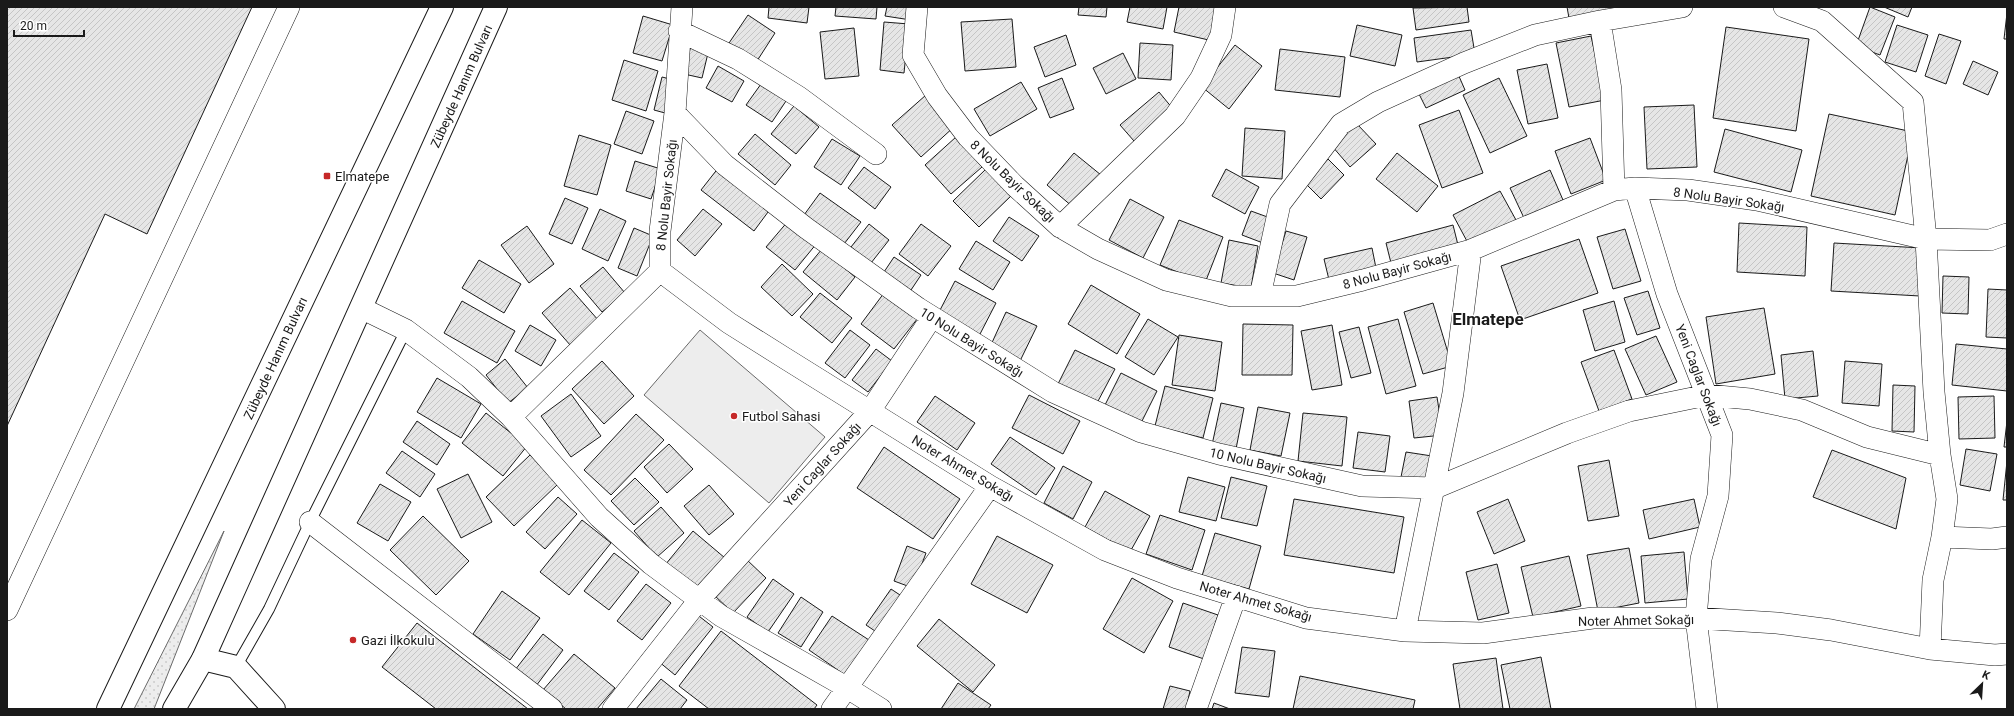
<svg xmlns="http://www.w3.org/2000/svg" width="2014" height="716" font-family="Roboto,sans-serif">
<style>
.grass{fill:url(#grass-dots);stroke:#6a6a6a}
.garden{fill:#ededed;stroke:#6a6a6a}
.building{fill:url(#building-hatch);stroke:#1a1a1a}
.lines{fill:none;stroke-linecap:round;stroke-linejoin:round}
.service-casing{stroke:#1a1a1a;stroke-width:12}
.minor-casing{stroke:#1a1a1a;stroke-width:22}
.tertiary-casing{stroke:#1a1a1a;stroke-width:24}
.trunk-casing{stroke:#1a1a1a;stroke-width:24}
.service{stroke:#fff;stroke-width:10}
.minor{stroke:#fff;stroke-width:21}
.tertiary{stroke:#fff;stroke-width:22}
.trunk{stroke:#fff;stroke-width:22}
.poi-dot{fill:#c62828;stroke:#fff;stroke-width:1.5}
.labels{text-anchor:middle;stroke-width:3;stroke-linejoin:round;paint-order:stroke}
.street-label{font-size:13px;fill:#1a1a1a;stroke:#fff}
.poi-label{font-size:13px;fill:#1a1a1a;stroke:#fff;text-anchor:start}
.district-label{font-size:17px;font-weight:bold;fill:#1a1a1a;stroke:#fff}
</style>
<defs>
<pattern id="grass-dots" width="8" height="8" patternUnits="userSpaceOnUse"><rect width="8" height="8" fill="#ededed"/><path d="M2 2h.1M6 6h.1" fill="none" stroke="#cbcbcb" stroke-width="1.8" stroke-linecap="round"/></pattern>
<pattern id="building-hatch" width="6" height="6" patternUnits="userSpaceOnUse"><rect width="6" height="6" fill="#e6e6e6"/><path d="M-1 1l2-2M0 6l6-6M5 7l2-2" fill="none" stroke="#c5c5c5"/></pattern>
</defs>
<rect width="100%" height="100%" fill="#fff"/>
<path class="grass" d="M224,531l-70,178h-20z"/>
<path class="garden" d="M700,330l125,107 -56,66 -125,-108z"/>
<path class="building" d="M7,7h245l-105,227 -42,-20 -98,212z
M769,7h40l-2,16 -39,-5z
M836,7h41l-1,12 -41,-3z
M887,7h26l-2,13 -26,-4z
M1079,7h28l-1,10 -28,-2z
M1130,7h37l-4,22 -36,-7z
M1179,7h42l-8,34 -39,-9z
M1467,7l2,15 -53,8 -3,-22z
M1567,7h54l-52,11z
M1870,7l25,10 -15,38 -24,-9z
M1884,7h28l-4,10z
M2007,13v26h-3z
M748,15l27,18 -18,28 -28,-18z
M643,16l30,9 -11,36 -29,-8z
M1012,19l4,48 -51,4 -4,-49z
M884,22l25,2 -5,49 -24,-3z
M1357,25l45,10 -7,31 -45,-10z
M1897,25l31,10 -12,37 -31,-10z
M1726,27l83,12 -13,92 -83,-13z
M854,28l5,48 -34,3 -5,-47z
M1471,30l4,24 -58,8 -3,-24z
M1939,34l22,7 -15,43 -21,-8z
M1066,35l10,30 -31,12 -11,-30z
M1591,36l14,64 -36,7 -13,-64z
M1140,43l33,2 -2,35 -33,-2z
M691,45l18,4 -7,29 -18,-4z
M1235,45l27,21 -33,43 -27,-22z
M1280,49l65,8 -5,40 -65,-7z
M1123,53l13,26 -30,15 -13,-26z
M624,60l34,11 -12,40 -34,-11z
M1973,61l25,11 -10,23 -25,-11z
M1547,64l11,54 -30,6 -11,-54z
M718,66l26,15 -12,21 -26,-14z
M1458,74l7,16 -39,18 -8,-16z
M662,77l12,3 -9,33 -11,-3z
M1062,78l12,31 -24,9 -12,-30z
M1499,78l28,58 -37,17 -27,-58z
M1021,82l16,27 -47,27 -16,-27z
M761,84l25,17 -14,21 -26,-17z
M1159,92l14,17 -39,32 -14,-16z
M926,95l29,31 -34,31 -29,-32z
M1694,105l3,62 -50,2 -3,-62z
M794,106l25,21 -23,27 -25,-20z
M1459,110l24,63 -41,15 -23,-63z
M626,111l28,10 -12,33 -28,-10z
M1829,114l84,18 -18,83 -84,-19z
M1357,124l19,20 -26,23 -18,-21z
M1245,128l40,3 -3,48 -40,-3z
M1725,129l77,21 -11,42 -77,-20z
M755,134l36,31 -16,20 -37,-31z
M579,135l32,10 -14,50 -33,-9z
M956,137l26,30 -31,27 -26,-29z
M1590,138l16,42 -35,14 -16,-43z
M832,139l28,17 -19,29 -27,-18z
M1074,153l27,22 -28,32 -26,-22z
M1397,153l41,33 -21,26 -41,-33z
M1328,159l16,16 -23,24 -16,-16z
M635,161l26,8 -10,30 -25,-8z
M719,167l52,41 -17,23 -53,-41z
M864,167l27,20 -16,22 -27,-21z
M986,169l26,26 -33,32 -26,-26z
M1226,169l33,18 -14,27 -33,-18z
M1550,170l13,30 -39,18 -14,-30z
M1500,191l16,29 -47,25 -16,-30z
M820,193l41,29 -17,22 -40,-29z
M565,198l23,10 -16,36 -23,-10z
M1130,199l34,18 -21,41 -34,-18z
M600,209l26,12 -18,40 -26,-12z
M703,209l19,15 -27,32 -18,-16z
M1251,211l22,8 -10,24 -21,-8z
M1009,217l30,19 -17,25 -29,-20z
M789,220l28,23 -22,27 -29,-23z
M1179,220l44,17 -18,46 -45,-18z
M1739,223l68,4 -2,49 -68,-4z
M869,224l20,16 -18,23 -20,-16z
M921,224l30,22 -23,30 -29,-22z
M1453,225l6,24 -67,18 -6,-24z
M527,226l27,38 -25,19 -28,-38z
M634,228l19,8 -16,40 -19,-8z
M1625,229l16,52 -28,8 -16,-52z
M1286,231l21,6 -13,43 -21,-7z
M1579,239l19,54 -78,27 -19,-54z
M1229,240l29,6 -7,42 -30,-5z
M976,241l34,21 -17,28 -34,-21z
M1834,243l88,5 -2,48 -89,-5z
M1372,248l5,25 -47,11 -6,-25z
M822,249l33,28 -18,23 -34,-28z
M894,257l27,18 -12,18 -27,-18z
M479,260l42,24 -17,29 -42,-25z
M782,264l31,30 -21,22 -31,-29z
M603,267l22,26 -23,19 -22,-26z
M1943,276l26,1 -1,37 -26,-1z
M955,281l41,22 -17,33 -41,-22z
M1091,285l49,29 -23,40 -49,-30z
M570,288l29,33 -28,25 -29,-33z
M1988,289l19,1v48l-21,-1z
M1648,291l12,37 -23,7 -13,-37z
M820,293l32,25 -20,25 -32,-26z
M884,293l34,25 -24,31 -33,-25z
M462,301l53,30 -18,32 -53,-30z
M1614,301l11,41 -30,9 -12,-41z
M1433,303l19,63 -29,8 -19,-62z
M1764,308l11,66 -59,10 -10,-67z
M1006,312l31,14 -17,35 -30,-14z
M1148,319l30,18 -24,38 -29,-18z
M1398,319l18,67 -30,8 -18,-67z
M1243,324l50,1 -1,50h-50z
M530,325l26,15 -15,26 -26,-15z
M1332,325l10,60 -30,5 -11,-59z
M1359,327l12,46 -20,5 -12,-46z
M850,330l20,15 -25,33 -20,-15z
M1179,335l43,7 -7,49 -43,-6z
M1656,336l21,46 -31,13 -21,-46z
M1956,344l51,5v42l-55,-6z
M876,349l16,12 -24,31 -16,-12z
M1075,350l40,19 -18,34 -39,-19z
M1614,350l18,49 -33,12 -18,-49z
M1813,351l5,45 -33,3 -4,-44z
M505,359l23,29 -20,15 -22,-28z
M602,361l32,35 -30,28 -32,-35z
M1845,361l37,3 -3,42 -37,-3z
M1121,373l36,18 -16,32 -36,-18z
M437,378l44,26 -20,34 -44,-26z
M1893,385l22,1 -1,46 -22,-1z
M1165,386l48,12 -10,40 -48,-12z
M571,394l30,42 -30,21 -30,-41z
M1029,395l51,26 -17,33 -51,-26z
M935,396l40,27 -18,27 -40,-28z
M1994,396l1,42 -36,1 -1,-42z
M1437,397l6,38 -29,3 -5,-37z
M1221,403l23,5 -8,41 -24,-4z
M1258,407l32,6 -9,43 -31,-6z
M486,413l41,33 -24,30 -41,-33z
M1303,413l44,4 -5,49 -44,-5z
M636,414l28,26 -53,55 -27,-25z
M417,421l33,23 -13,21 -34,-23z
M2007,421v26h-3z
M1358,432l32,4 -5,36 -32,-4z
M1010,437l45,31 -19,27 -45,-31z
M669,444l24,25 -26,24 -23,-26z
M884,447l76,52 -27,40 -76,-51z
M1966,449l31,5 -7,37 -30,-6z
M1832,450l74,28 -10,51 -83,-32z
M402,451l33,23 -15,23 -34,-24z
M1406,452l26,4 -4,25 -27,-4z
M530,455l28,29 -44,42 -28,-29z
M1609,460l10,56 -31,5 -10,-55z
M2007,461v39h-4z
M1063,466l29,16 -19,37 -29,-16z
M468,474l24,48 -31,16 -24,-49z
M1188,477l37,10 -9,34 -37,-9z
M1231,477l36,9 -10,40 -36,-8z
M635,478l24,24 -25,23 -23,-24z
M380,484l31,18 -23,39 -31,-18z
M709,485l25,29 -25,21 -25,-29z
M1105,491l45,25 -20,36 -45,-25z
M558,497l19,17 -32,35 -19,-17z
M1294,499l110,18 -10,56 -110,-18z
M1508,499l17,42 -31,13 -17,-42z
M1694,499l6,28 -51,12 -6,-29z
M661,507l23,26 -27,24 -23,-26z
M1160,515l45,15 -13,40 -46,-16z
M423,516l46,45 -33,34 -46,-45z
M582,520l29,23 -42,52 -29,-23z
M693,531l32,27 -27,34 -33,-27z
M1215,533l46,13 -12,43 -47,-13z
M997,536l56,29 -26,48 -56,-29z
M907,546l19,7 -13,35 -19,-7z
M1629,548l10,55 -41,8 -11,-56z
M1684,552l4,47 -43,4 -4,-47z
M614,553l25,19 -30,38 -25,-19z
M1569,556l12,50 -48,11 -12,-50z
M746,559l20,19 -33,35 -20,-19z
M1497,564l12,49 -31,7 -12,-48z
M1132,578l41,23 -29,52 -41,-24z
M773,579l21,15 -26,38 -21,-15z
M646,584l25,19 -29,37 -25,-19z
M891,589l15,10 -25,36 -15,-10z
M502,591l38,27 -30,42 -37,-26z
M801,597l22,15 -22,35 -23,-14z
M1183,603l35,12 -14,44 -35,-12z
M695,613l18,14 -38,48 -17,-14z
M832,616l37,24 -24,35 -36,-25z
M939,619l56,46 -22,27 -56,-46z
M417,623l111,86h-92l-54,-42z
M721,631l96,74 -3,4h-105l-30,-23z
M543,634l20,16 -27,36 -21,-16z
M1242,647l33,4 -6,46 -34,-4z
M574,654l41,34 -18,21h-31l-23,-19z
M1541,657l10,52h-41l-9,-44z
M1496,658l7,51h-43l-7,-45z
M1300,676l115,24 -2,9h-120z
M661,679l26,21 -7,9h-44z
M958,683l33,22 -3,4h-47z
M1170,686l20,5 -4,18h-23z
M1214,703l16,6h-18z"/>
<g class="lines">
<g class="service-casing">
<path id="service" d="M236,667l33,-58 41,-87 96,-192"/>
</g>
<g class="minor-casing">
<path id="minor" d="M917,7l-4,48 24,41 31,41 47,49 45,41 38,22 68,31 66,16h65l66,-16 108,-30 143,-60 21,-2 53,2 69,10 169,39 64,1 17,-6
M1784,7l38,14 91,81 13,137 8,153 6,63 7,44 -5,38 -9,43 -3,69
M1600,21l11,69 3,100
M679,31l59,28 61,38 77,57
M675,113l50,52 81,63 112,80 135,84 88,40 78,22 143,32 73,2 132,-55 62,-22 78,-16 43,4 52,11 65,27 73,18
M1635,188l32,106 55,141 -4,61 -17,63 -5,59 11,91
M1060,227l115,-111 26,-38 20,-43 4,-28
M660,271l69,52 54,34 207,129 115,64 72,28 129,40 99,13 78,2 110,-15h103l81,5 54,7 99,19 65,6 12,-1
M1260,296l20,-92 61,-80 37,-22 86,-39 71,-28 65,-14 82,-14
M361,308l45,22 63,47 42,40 88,100 52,47 70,52 125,71 35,22
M511,417l149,-146v-40l15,-118 7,-106
M310,522l242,187
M1942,537l50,2 15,-2
M7,610l282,-603
M1405,631l48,-238 18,-143
M613,709l86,-109 171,-189 62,-94
M832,709l158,-223
M1196,709l40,-113"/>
</g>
<g class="tertiary-casing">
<path id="tertiary" d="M203,659l33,8 38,42"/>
</g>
<g class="trunk-casing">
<path id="trunk" d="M108,709l334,-702
M174,709l29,-50 293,-652"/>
</g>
<use href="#service" class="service"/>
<use href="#minor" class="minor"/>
<use href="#tertiary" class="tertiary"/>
<use href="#trunk" class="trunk"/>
</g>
<g class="poi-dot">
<rect x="323" y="172" width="8" height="8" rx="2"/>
<circle cx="734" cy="416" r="4"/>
<circle cx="353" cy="640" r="4"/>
</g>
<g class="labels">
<g class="street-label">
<text transform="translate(461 86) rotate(-66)" y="5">Zübeyde Hanım Bulvarı</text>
<text transform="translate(1013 181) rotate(44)" y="5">8 Nolu Bayir Sokağı</text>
<text transform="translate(666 195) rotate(-84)" y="5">8 Nolu Bayir Sokağı</text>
<text transform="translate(1729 199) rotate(8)" y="5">8 Nolu Bayir Sokağı</text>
<text transform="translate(1397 270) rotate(-15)" y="5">8 Nolu Bayir Sokağı</text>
<text transform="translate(972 342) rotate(32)" y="5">10 Nolu Bayir Sokağı</text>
<text transform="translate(275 358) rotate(-65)" y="5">Zübeyde Hanım Bulvarı</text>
<text transform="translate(1699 375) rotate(69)" y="5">Yeni Caglar Sokağı</text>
<text transform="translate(822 464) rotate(-48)" y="5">Yeni Caglar Sokağı</text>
<text transform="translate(1268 465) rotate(13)" y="5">10 Nolu Bayir Sokağı</text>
<text transform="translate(963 468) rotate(31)" y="5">Noter Ahmet Sokağı</text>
<text transform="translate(1256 601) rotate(16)" y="5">Noter Ahmet Sokağı</text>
<text transform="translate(1636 620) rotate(-1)" y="5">Noter Ahmet Sokağı</text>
</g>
<g class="poi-label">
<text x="335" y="181">Elmatepe</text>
<text x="742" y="421">Futbol Sahasi</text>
<text x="361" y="645">Gazi İlkokulu</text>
</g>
<g class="district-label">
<text x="1488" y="325">Elmatepe</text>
</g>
</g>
<rect width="2014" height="716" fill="none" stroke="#1a1a1a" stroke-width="16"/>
<g transform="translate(1982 684) rotate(25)" stroke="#ffffff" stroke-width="3" paint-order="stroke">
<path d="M0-3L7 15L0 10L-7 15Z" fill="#1a1a1a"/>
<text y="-6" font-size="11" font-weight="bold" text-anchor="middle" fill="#1a1a1a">K</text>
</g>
<path d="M14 30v6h70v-6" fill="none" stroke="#1a1a1a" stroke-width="2"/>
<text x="20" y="30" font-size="12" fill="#1a1a1a" stroke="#ffffff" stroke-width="3" paint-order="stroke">20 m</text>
</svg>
